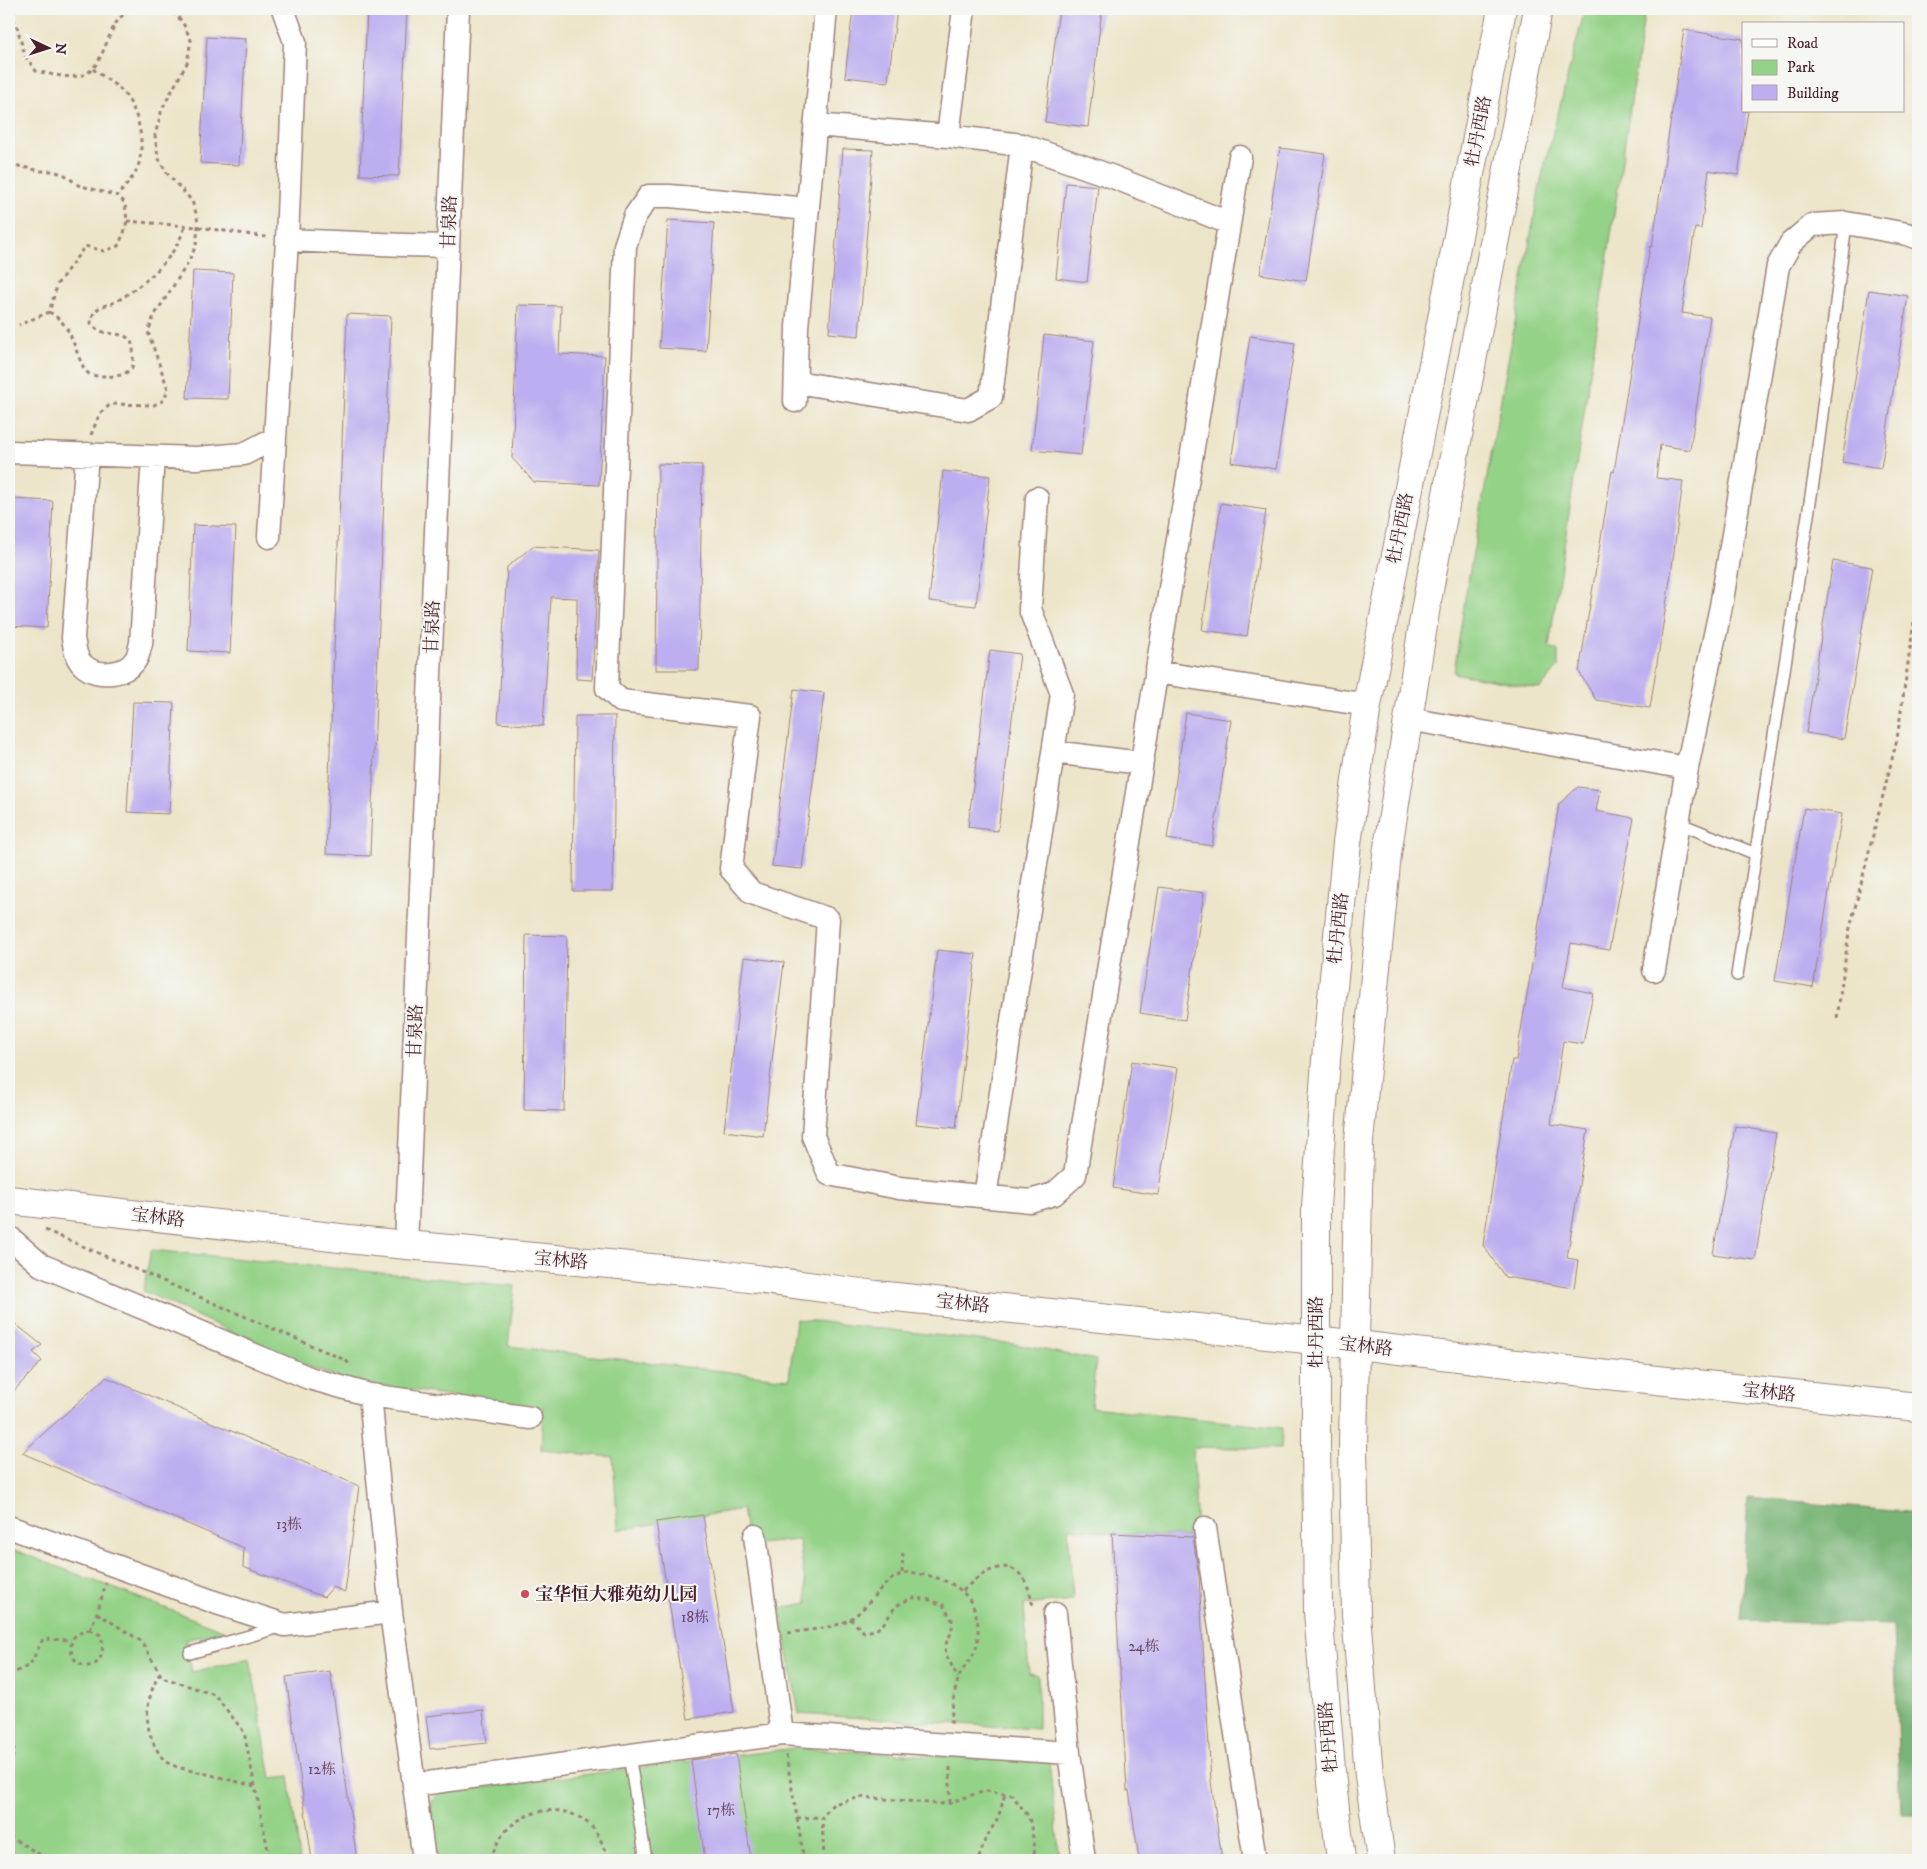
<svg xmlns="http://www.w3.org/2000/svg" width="1927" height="1869" font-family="'IM FELL DW Pica','Noto Serif SC',serif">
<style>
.green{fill:#94d287;stroke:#6f7859}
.forest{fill:#77b474;stroke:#606a50}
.building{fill:#bcaef0}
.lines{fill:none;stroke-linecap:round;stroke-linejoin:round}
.lane-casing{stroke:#9c827a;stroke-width:14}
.street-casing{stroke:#9c827a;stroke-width:25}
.secondary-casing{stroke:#9c827a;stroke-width:30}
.path{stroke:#9c827a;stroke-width:3;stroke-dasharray:4 4;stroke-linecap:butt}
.lane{stroke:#fff;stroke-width:11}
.street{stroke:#fff;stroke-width:22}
.secondary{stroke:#fff;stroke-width:28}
.poi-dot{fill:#d1495b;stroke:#f6f6f2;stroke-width:2}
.labels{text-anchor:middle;stroke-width:4;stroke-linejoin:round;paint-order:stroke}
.number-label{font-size:15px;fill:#66435c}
.street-label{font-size:18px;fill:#4a1f2b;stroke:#f6f6f2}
.poi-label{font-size:18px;font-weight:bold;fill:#4a1f2b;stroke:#f6f6f2;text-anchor:start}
</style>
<rect width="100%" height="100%" fill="#f6f6f2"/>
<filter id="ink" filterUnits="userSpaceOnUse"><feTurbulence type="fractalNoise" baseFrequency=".02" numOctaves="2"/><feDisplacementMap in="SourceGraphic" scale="10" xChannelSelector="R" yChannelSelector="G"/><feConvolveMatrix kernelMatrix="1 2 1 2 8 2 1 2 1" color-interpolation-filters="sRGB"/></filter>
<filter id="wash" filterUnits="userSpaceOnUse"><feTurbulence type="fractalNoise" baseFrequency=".0096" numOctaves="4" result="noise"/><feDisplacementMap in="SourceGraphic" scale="20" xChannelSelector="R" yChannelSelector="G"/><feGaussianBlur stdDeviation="1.12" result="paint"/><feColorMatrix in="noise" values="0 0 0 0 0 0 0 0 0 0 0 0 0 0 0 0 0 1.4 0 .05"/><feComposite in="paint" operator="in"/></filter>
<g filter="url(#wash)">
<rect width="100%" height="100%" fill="#ede5c9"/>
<path class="green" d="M1585,9h60l-96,637 9,5v16l-18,22 -86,-16 12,-81 75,-413z
M151,1250l364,36 -7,60 281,33 7,-60 218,25 82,16 -5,47 191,21 -1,21 -88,-2 4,90 -85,-4 -44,-5 5,72 -49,5 5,68 9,2v54l-239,-15 -19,-106 28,-5 -9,-63 -51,5 -6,-36 -124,21 -5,-73 -72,-7 2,-42 -192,-26 -55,-20 -153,-71z
M9,1548l216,83 -40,9 7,32 58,-14 21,120 18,-2 11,84h-291z
M795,1748l254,14 11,98h-622l-7,-49 1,-11 7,-7z"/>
<path class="forest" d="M1748,1498l170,15v301h-18l-6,-189 -153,-4z"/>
<g id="blocks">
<path class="building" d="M367,9h40l-8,167 -39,-1z
M853,9h44l-9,73 -43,-5z
M1059,9h43l-14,118 -43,-5z
M1684,30l59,9v72h5l-10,64 -29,-5 -8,59 -6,-1 -13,85 28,4 -20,133 -30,-5 -4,33 27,3 -11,86 -22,141 -54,-8 -17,-28 33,-201 2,1 36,-226 2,1z
M207,37l39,2 -7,126 -39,-2z
M1280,148l45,6 -19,127 -46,-7z
M843,149l30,1 -14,186 -30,-3z
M1066,183l32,3 -11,96 -31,-4z
M668,220l46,3 -8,128 -47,-3z
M193,271l40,2 -5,126 -41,-1z
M1869,290l39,6 -27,172 -39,-6z
M518,305l43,1 -2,48 46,2 -6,129 -65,-3 -22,-24z
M347,314l44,2 -21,540 -44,-2z
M1044,335l50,6 -13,114 -49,-5z
M1250,336l45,7 -19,126 -45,-7z
M658,464l44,1 -3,205h-43z
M943,471l47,5 -14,130 -47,-5z
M11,499l42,2 -6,127 -38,-2z
M1221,503l45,7 -19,126 -45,-6z
M193,525l43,2 -6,126 -42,-2z
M533,546l66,4 -7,130 -16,-1 1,-81 -26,-1 -8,129 -45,-3 9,-156z
M1833,561l39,6 -28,172 -38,-6z
M990,650l30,4 -22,177 -30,-4z
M794,689l30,4 -22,176 -30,-3z
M133,702l41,1 -5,111 -42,-2z
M1186,713l45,7 -19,126 -45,-7z
M575,716h40l-2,175h-40z
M1578,787l22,3 -4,21 38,7 -25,132 -38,-7 -8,44 30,6 -10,51 -20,-3 -12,83 37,6 -21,128 11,2 -4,28 -69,-11 -22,-32 29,-185h4l43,-256z
M1804,808l38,6 -29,173 -38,-6z
M1159,887l45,6 -19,127 -45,-7z
M526,935l41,1 -3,175 -40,-1z
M937,950l39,4 -20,174 -40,-4z
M744,957l40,5 -21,174 -39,-5z
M1132,1061l46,7 -20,127 -45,-7z
M1735,1126l41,7 -21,127 -42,-6z
M9,1319l33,26 -9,7 9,9 -33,35z
M106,1377l253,109 -14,106 -12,-5 -9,10 -81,-30 1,-19 -222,-95z
M703,1515l31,197 -46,7 -32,-197z
M1112,1533l81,4 6,40 12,204 11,79h-83l-10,-69h-2z
M330,1671l27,189h-45l-26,-183z
M483,1710l4,33 -57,6 -4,-33z
M736,1754l15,106h-46l-14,-100z"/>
</g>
</g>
<g filter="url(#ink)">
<use href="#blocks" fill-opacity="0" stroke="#9c827a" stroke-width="1"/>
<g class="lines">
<g class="lane-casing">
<path id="lane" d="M1678,823l78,31
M1737,975l78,-505 31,-247
M190,1653l90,-26
M629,1755l17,105"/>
</g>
<g class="street-casing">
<path id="street" d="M815,125l133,11 74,9 91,32 116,46
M948,136l16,-127
M808,209l-138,-13h-21l-14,20 -10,30 -18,442 14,13 129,15 -19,153 21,24 76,26 -15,217 16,38 70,14 131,13 24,-7 21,-19 165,-1018
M287,240l117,5 44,1
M796,382l172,28 23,-13 31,-252
M795,401l2,-74 29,-318
M9,452l188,6 47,-4 31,-16
M87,454l-14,184c2,10 2,20 11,28 14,12 43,9 52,-7 3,-4 3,-11 5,-15l12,-187
M269,537l18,-297 8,-198 -12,-33
M1156,672l211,33
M1408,719l279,49
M1053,752l88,11
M1654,970l33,-202 34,-162 57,-340 13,-23 21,-18 34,-2 61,11 11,4
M985,1197l77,-503 -32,-85 7,-111
M9,1237l32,28 268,113 61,17 160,23
M406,1245l52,-1236
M370,1395l21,217 33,248
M9,1527l208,76 68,22 106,-13
M1205,1528l50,332
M755,1536l27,198
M1055,1614l14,139 15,107
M414,1785l368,-51 287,19"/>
</g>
<g class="secondary-casing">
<path id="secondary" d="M9,1200l366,42 351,33 150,20 440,45 292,35 310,32
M1341,1860l-9,-77 -14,-172 -2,-168v-236l10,-148 21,-216 20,-138 135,-696
M1381,1860l-12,-84 -13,-162 -3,-167 6,-306 28,-287 39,-248 112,-597"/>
</g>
<path class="path" d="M9,11l8,16 8,29 11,15c14,3 28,7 43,5 31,-5 24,-63 58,-67
M93,69c9,7 19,13 28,21 17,18 24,49 18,73 -3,12 -13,23 -21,32
M9,164l32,7h12l12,4 13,10 40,11 7,7 2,18 -3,12 -6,13 -14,5 -19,-5 -27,37 -9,29 -30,13
M127,221l71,6 68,10
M49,312c20,11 23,28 31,48 2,4 4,10 8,13 5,4 12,3 19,3 10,1 18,-1 25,-8 8,-50 -23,-23 -41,-44 0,-6 2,-12 8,-16 5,-3 12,-4 18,-7 29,-18 58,-42 68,-75
M91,435l9,-22 11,-9 43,1 10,-5 4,-11 -20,-57 6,-16 32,-50 10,-20 2,-19 -1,-11 -5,-15 -26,-29 -8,-15 -3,-22 7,-26 25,-46 4,-23 -9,-19 -11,-10 -9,-2
M1837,1018l12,-86 48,-193 21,-145
M45,1230l300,130 7,6
M902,1573l1,-24
M963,1591c28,-30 61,-37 69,12l5,3
M97,1613l44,28 21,36 53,18 29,37 26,128
M850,1619l14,13 12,-2 8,-7 12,-17 15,-8 16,1 16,6 9,15v11l-6,13 -1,9 13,25
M90,1630l11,5c10,41 -32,38 -30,10 1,-11 10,-13 19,-15z
M90,1630l7,-17 9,-30
M788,1633c19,-3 42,-4 59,-12 22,-11 31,-39 55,-47 6,-3 15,-1 22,1 34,6 56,24 54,61 -1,23 -14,26 -20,44 -5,15 -6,30 -7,45
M160,1673c-14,24 -18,52 -3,77 3,4 5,9 9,12 14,8 31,9 45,13 15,4 30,8 45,11
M9,1675l21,-10 13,-26 28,1
M9,1731l5,19 -5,23
M786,1755l11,63 25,-1
M950,1767v36
M797,1818l7,42
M9,1836l40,24
M979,1858l6,-18 13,-22 7,-24
M445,1860l47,-5
M492,1860c0,-7 3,-12 6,-18 16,-30 59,-42 87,-21 14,10 18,24 23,39
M824,1860l-2,-43 11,-13 29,-7 77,7 11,-1 18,-7 19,-5 25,4 17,22 6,31 -2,12
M886,1860h2
M976,1860l3,-2 4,2"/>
<use href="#lane" class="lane"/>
<use href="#street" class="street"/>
<use href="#secondary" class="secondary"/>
</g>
</g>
<circle class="poi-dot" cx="525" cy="1594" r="5"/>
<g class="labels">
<g class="number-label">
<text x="289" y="1529">13栋</text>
<text x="695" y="1622">18栋</text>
<text x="1144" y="1651">24栋</text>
<text x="322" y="1774">12栋</text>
<text x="721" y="1815">17栋</text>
</g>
<g class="street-label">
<text transform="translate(1478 131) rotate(-79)" y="6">牡丹西路</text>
<text transform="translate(449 222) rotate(-88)" y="6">甘泉路</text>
<text transform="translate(1400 528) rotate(-79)" y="6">牡丹西路</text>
<text transform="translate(432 627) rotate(-88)" y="6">甘泉路</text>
<text transform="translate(1338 928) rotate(-84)" y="6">牡丹西路</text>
<text transform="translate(415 1031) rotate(-88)" y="6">甘泉路</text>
<text transform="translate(158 1217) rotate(7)" y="6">宝林路</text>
<text transform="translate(561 1260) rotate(5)" y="6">宝林路</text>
<text transform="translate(963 1303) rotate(6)" y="6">宝林路</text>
<text transform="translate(1316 1332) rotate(-90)" y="6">牡丹西路</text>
<text transform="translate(1366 1346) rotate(7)" y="6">宝林路</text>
<text transform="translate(1769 1392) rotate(6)" y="6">宝林路</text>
<text transform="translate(1328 1737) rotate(-95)" y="6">牡丹西路</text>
</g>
<g class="poi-label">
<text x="535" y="1600">宝华恒大雅苑幼儿园</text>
</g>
</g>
<rect width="1927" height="1869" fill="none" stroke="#f6f6f2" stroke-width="30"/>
<rect x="1742" y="22" width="162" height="90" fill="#f6f6f2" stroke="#b1a0a2"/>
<rect x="1752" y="39" width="25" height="8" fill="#ffffff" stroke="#b1a0a2"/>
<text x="1787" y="48" font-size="15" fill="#4a1f2b">Road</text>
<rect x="1752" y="60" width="25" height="15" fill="#94d287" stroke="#b1a0a2"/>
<text x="1787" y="72" font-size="15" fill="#4a1f2b">Park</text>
<rect x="1752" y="85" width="25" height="15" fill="#bcaef0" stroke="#b1a0a2"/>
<text x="1787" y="98" font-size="15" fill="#4a1f2b">Building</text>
<g transform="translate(48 48) rotate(94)" stroke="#f6f6f2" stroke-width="4" paint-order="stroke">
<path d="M0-4L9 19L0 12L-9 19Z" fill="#4a1f2b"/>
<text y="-8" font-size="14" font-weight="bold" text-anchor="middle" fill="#4a1f2b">N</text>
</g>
</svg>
